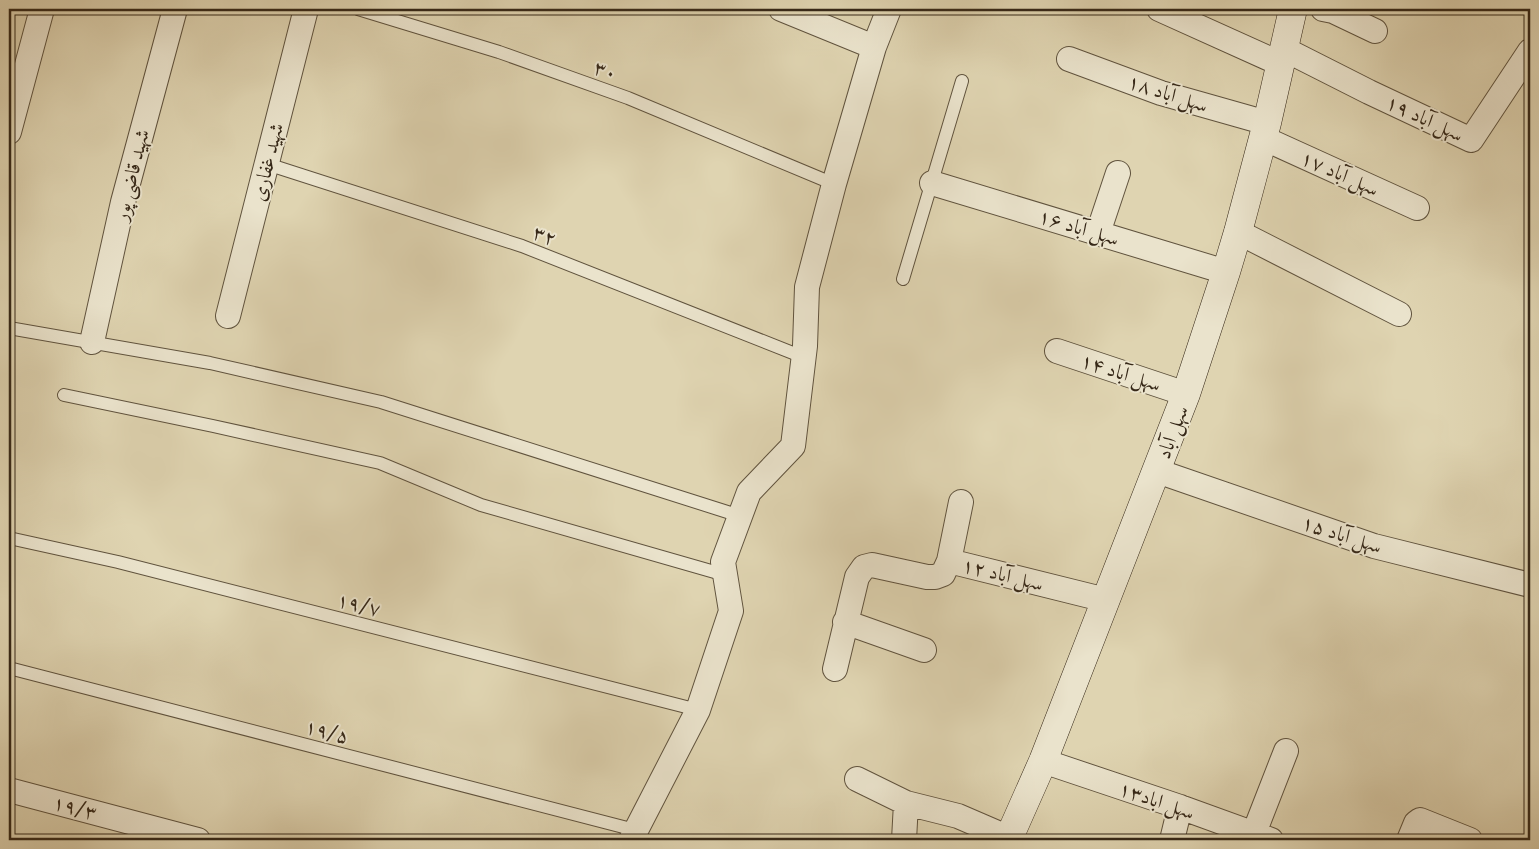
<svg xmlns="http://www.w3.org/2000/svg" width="1539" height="849" font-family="'Gentium Book Plus',Amiri,serif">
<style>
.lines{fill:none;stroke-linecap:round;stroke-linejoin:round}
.lane-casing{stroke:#60533e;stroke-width:14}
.street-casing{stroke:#60533e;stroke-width:26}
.secondary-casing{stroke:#362818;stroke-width:29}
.lane{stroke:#eae3cc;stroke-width:12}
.street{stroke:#eae3cc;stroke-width:24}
.secondary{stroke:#eae3cc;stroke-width:28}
.labels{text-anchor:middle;stroke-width:4;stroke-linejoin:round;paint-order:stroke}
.street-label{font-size:20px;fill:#362818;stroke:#eae3cc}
</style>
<rect width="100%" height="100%" fill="#dfd4b1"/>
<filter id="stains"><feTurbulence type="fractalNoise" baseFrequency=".004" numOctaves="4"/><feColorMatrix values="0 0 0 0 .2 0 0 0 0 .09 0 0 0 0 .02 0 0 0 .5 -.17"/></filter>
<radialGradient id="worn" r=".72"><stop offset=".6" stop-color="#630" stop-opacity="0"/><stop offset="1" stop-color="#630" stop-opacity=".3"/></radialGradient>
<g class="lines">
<g class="lane-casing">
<path id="lane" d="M358,9l141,43 129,46 206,86
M267,164l255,82 281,111
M903,279l59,-198
M9,328l201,35 171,39 359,114
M64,395l149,31 167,37 101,42 244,70
M9,538l109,24 580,148
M9,668l626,162"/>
</g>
<g class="street-casing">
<path id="street" d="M781,9l93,38
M1159,9l122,55
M1323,9l10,2 42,20
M1284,49l85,43 102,48 59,-89
M1069,59l92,34 106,30
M9,132l33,-123
M1263,138l154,70
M932,183l294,89
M1238,232l161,82
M1098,233l20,-60
M228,316l78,-307
M92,342l31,-140 52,-193
M1057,351l129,43
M1157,471l217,75 156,39
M949,561l12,-59
M845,622l79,28
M835,669l22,-92 7,-10 8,-2 55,12h8l8,-3 6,-13 157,39
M1043,761l137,46 91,33
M857,779l49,24 52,13 51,22
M9,790l189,50
M1254,833l32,-82
M631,840l67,-130 33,-99 -8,-49 26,-70 44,-46 12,-100 2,-59 27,-103 40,-137 15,-38
M904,840l2,-37
M1172,840l8,-33
M1409,840l7,-17 4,-3 50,20"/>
</g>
<g class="secondary-casing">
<path id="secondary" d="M1008,840l35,-79 143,-367 40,-122 12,-40 29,-109 26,-114"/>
</g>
<use href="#lane" class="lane"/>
<use href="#street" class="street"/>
<use href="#secondary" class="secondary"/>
</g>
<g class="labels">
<g class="street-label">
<text transform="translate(606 70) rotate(20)" y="7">۳۰</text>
<text transform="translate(1168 93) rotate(18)" y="7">سهل آباد ۱۸</text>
<text transform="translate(1425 118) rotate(25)" y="7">سهل آباد ۱۹</text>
<text transform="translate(267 162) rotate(-76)" y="7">شهید غفاری</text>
<text transform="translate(1340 173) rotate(24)" y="7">سهل آباد ۱۷</text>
<text transform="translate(131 175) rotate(-76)" y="7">شهید قاضی پور</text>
<text transform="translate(1079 227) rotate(17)" y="7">سهل آباد ۱۶</text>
<text transform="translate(545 235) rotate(21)" y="7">۳۲</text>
<text transform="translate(1121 372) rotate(18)" y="7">سهل آباد ۱۴</text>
<text transform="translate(1172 432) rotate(-69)" y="7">سهل آباد</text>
<text transform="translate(1342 534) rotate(18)" y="7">سهل آباد ۱۵</text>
<text transform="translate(1003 574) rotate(14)" y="7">سهل آباد ۱۲</text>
<text transform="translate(359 604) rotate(14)" y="7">۱۹/۷</text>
<text transform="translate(327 731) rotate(15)" y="7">۱۹/۵</text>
<text transform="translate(1157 800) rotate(19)" y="7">سهل اباد۱۳</text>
<text transform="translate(75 807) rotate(15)" y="7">۱۹/۳</text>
</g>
</g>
<rect width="1539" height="849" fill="none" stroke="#dfd4b1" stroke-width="30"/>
<rect x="10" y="10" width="1519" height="829" fill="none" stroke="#362818" stroke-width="2.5"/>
<rect x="15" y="15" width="1509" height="819" fill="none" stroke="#362818"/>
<rect width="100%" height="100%" filter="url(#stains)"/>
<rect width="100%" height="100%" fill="url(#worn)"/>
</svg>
